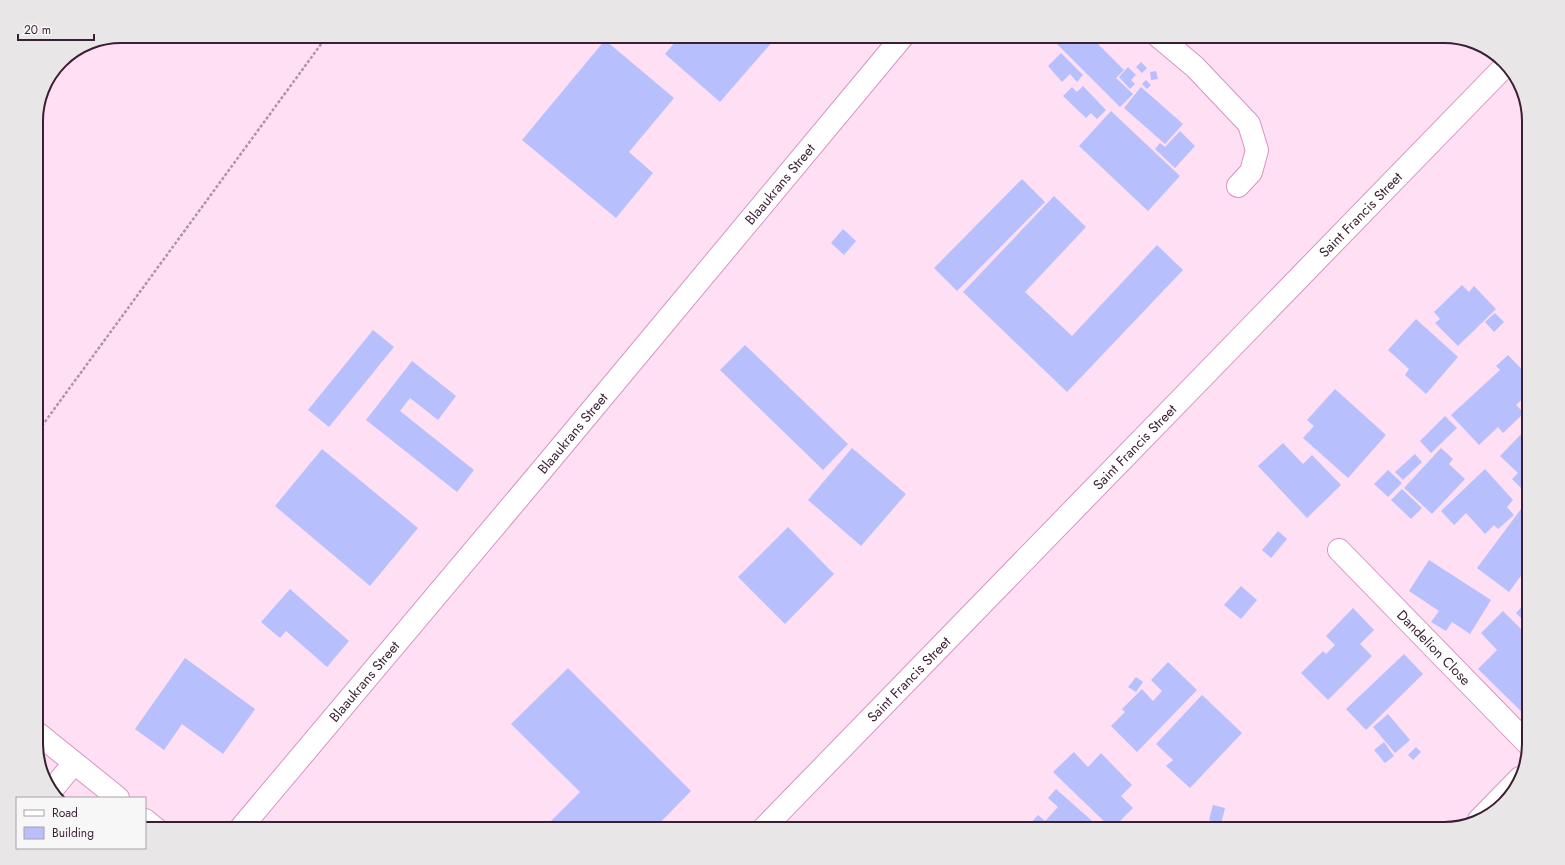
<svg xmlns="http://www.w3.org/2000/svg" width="1565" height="865" font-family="Jost,sans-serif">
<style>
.building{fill:#b7c0fd}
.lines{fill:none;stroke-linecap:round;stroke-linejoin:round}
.minor-casing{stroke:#d992c5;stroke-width:24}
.path{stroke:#b093a7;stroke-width:2.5;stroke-dasharray:3 2;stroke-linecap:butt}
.minor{stroke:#fff;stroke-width:22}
.labels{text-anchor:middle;stroke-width:3;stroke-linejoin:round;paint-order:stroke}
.street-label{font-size:14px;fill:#3a1e32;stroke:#f7f7f7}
.rim{fill:none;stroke:#3a1e32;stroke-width:2}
</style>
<rect width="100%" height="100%" fill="#fedff4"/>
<path class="building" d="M680,36h88l5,5 -53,61 -55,-48z
M1060,36h30l34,34 -8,8 17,16 -13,13 -66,-66z
M605,40l69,58 -45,54 24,21 -37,45 -94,-78z
M1061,53l22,22 -6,7 -7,-8 -8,8 -14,-16z
M1141,62l6,6 -5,5 -6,-6z
M1128,67l8,8 -5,5 4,4 -5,5 -11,-12z
M1156,71l2,8 -7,1 -1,-8z
M1146,80l5,5 -4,4 -5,-5z
M1083,86l23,24 -9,9 -6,-6 -5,5 -23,-22 9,-9 5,5z
M1141,87l42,37 -18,20 -41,-36z
M1111,111l69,65 -32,35 -69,-65z
M1180,131l15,15 -20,22 -20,-19 5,-6 5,4z
M1022,179l23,23 -88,89 -23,-23z
M1054,196l32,31 -61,65 47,44 85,-91 26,25 -116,122 -104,-100z
M843,229l13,12 -12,14 -13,-12z
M1462,285l7,7 5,-6 22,23 -38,37 -23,-23 5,-4 -6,-7z
M1495,313l9,9 -10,10 -9,-10z
M1416,319l42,38 -32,37 -21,-19 4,-6 -21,-19z
M373,330l21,17 -65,80 -21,-17z
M745,345l103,99 -25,26 -103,-100z
M1508,355l21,22v16l-13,12 8,8 -21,20 -5,-6 -19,18 -28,-30 49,-45 -4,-4z
M412,361l44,35 -18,24 -28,-22 -10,13 74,59 -17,22 -91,-72z
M1335,389l51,46 -38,43 -45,-40 11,-12 -7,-6z
M1445,416l12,12 -26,25 -11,-12z
M1529,426v54l-8,8 -9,-9 6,-6 -18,-17z
M1283,443l20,21 9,-9 29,30 -34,33 -49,-52z
M852,448l54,46 -45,52 -53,-46z
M1441,448l12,11 -4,5 16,15 -33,35 -28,-26z
M322,449l96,79 -48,58 -95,-80z
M1415,454l7,8 -19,18 -8,-8z
M1485,469l28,31 -6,7 7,8 -16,14 -4,-4 -9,9 -19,-21 -12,12 -13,-14z
M1388,470l14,13 -14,14 -14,-13z
M1402,489l20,19 -11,11 -20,-19z
M1521,509l8,6v50l-20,27 -32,-24z
M788,527l46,47 -49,50 -47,-47z
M1278,531l9,8 -16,19 -9,-8z
M1429,560l62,40 -21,34 -18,-12 -6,9 -15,-9 8,-11 -30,-20z
M1241,586l16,14 -16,19 -17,-14z
M290,589l59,52 -22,26 -41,-36 -6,7 -19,-16z
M1529,599v27l-13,-13z
M1353,608l21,22 -14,14 12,12 -44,44 -27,-27 22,-22 3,3 9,-9 -9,-9z
M1503,611l26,26v79l-2,1 -49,-48 19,-19 -16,-17z
M1404,654l19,20 -57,56 -20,-21z
M185,658l70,51 -32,45 -41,-30 -18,26 -29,-21z
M1168,662l29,28 -60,62 -26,-26 14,-14 -3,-3 20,-20 11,12 9,-10 -11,-11z
M568,668l123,123 -37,38h-111l37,-37 -69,-68z
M1136,677l7,5 -7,10 -8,-5z
M1202,695l40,38 -52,55 -24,-22 7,-6 -17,-16z
M1388,714l22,26 -15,13 -22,-26z
M1384,742l10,14 -9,7 -11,-13z
M1416,747l5,5 -8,8 -5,-5z
M1074,752l14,15 13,-14 31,32 -11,11 12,12 -21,21 -59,-57z
M1056,789l43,38 -1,2h-63l-5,-5 8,-9 7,6 13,-14 -10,-9z
M1213,805l12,3 -4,16 -12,-4z"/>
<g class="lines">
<g class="minor-casing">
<g id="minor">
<path d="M1158,36l37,31 54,57 8,26 -6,22 -13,14"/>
<path id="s1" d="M1339,550l190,195"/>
<path d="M36,732l82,66"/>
<path d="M51,791l23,-28"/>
<path d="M145,820l11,9"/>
<path d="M1479,820l41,-42"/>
<path id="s2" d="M240,829l301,-358 362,-435"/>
<path id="s3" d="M763,829l743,-764"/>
</g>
</g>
<path class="path" d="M36,434l291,-398"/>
<use href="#minor" class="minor"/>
</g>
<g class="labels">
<g class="street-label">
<text dy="5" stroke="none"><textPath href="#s2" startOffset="841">Blaaukrans Street</textPath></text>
<text dy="5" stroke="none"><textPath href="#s3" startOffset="857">Saint Francis Street</textPath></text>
<text dy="5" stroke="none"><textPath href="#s2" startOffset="517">Blaaukrans Street</textPath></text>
<text dy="5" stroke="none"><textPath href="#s3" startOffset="533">Saint Francis Street</textPath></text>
<text dy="5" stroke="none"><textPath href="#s1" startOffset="136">Dandelion Close</textPath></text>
<text dy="5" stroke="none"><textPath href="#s3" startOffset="209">Saint Francis Street</textPath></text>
<text dy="5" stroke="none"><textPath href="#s2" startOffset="193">Blaaukrans Street</textPath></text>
</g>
</g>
<path d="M0 0H1565V865H0ZM121 43H1444A78 78 0 0 1 1522 121V744A78 78 0 0 1 1444 822H121A78 78 0 0 1 43 744V121A78 78 0 0 1 121 43Z" fill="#e8e6e7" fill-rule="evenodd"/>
<path class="rim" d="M121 43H1444A78 78 0 0 1 1522 121V744A78 78 0 0 1 1444 822H121A78 78 0 0 1 43 744V121A78 78 0 0 1 121 43Z"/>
<rect x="16" y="797" width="130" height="52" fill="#f7f7f7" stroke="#aba0a8"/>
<rect x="24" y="810" width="20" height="6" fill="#ffffff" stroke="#aba0a8"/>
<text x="52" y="817" font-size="12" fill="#3a1e32">Road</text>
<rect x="24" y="827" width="20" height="12" fill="#b7c0fd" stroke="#aba0a8"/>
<text x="52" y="837" font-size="12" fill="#3a1e32">Building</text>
<path d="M18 34v6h76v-6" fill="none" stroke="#3a1e32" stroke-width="2"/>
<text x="24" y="34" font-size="12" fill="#3a1e32" stroke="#f7f7f7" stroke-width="3" paint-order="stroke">20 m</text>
</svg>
